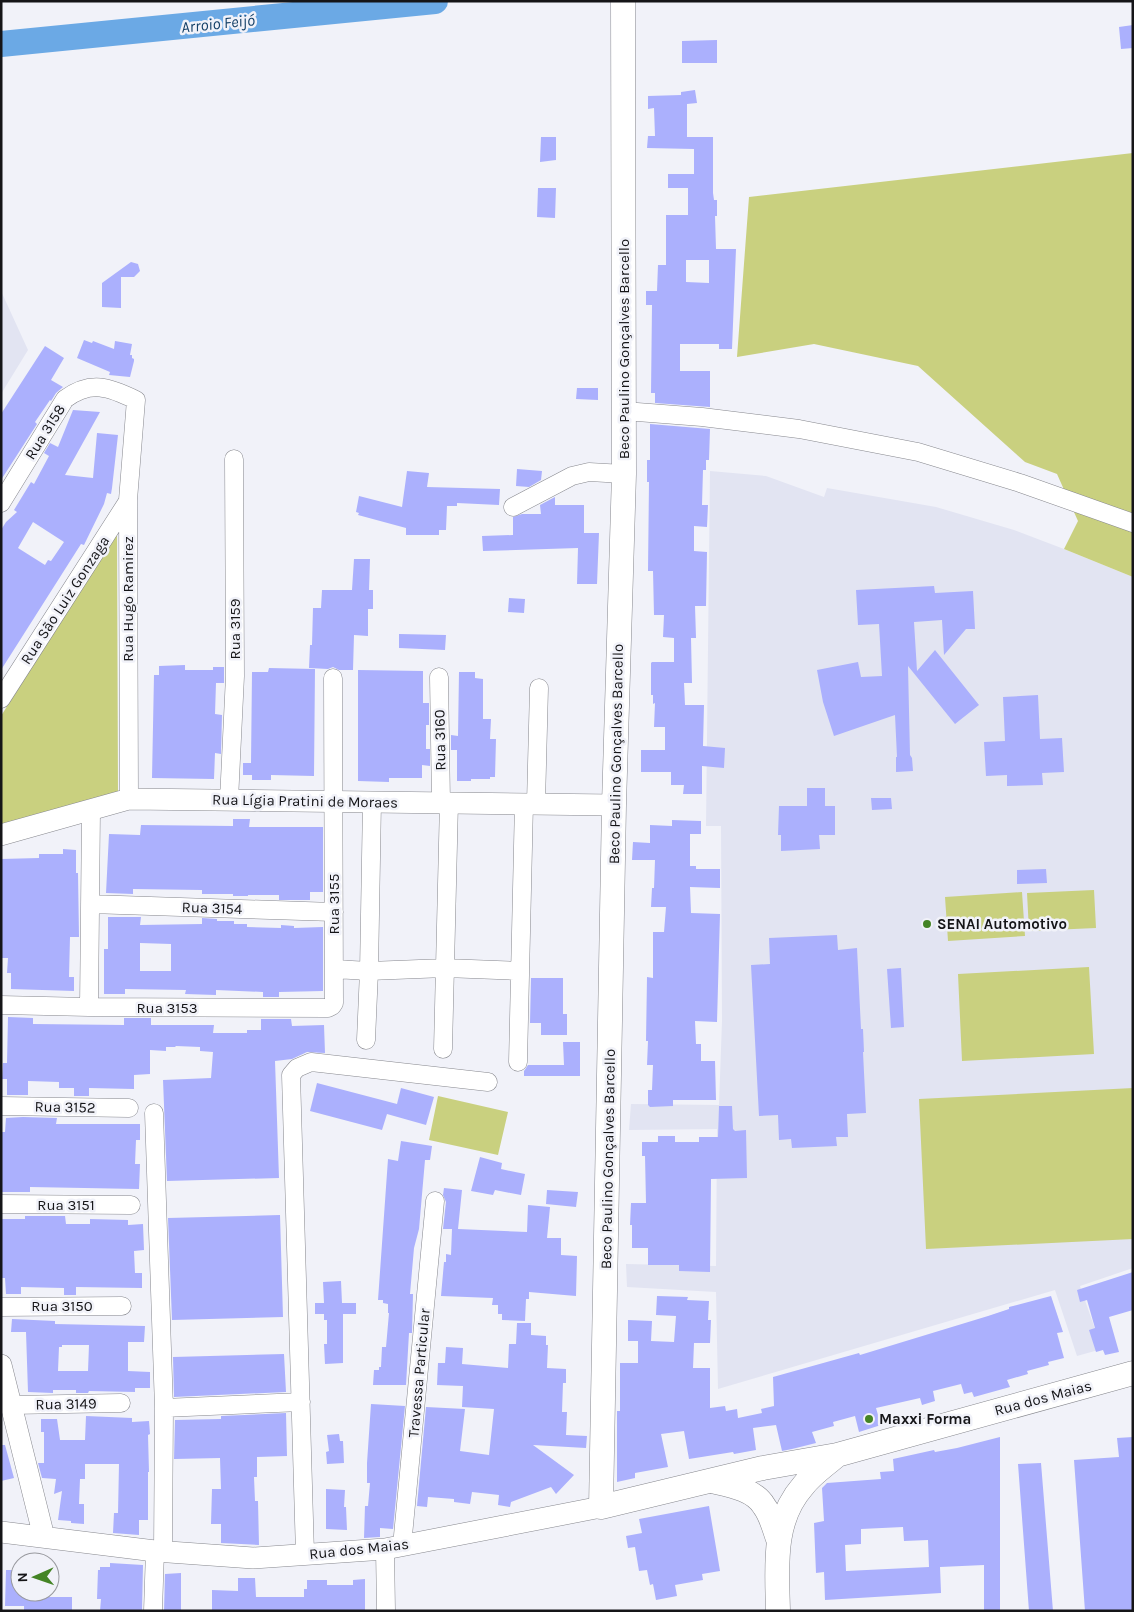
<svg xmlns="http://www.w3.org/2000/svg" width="1134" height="1612" font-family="Karla,sans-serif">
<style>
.built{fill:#e2e4f2}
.green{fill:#c9d07f}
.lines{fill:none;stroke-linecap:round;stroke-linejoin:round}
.river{stroke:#6ba9e5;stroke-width:26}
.building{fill:#abb0fd;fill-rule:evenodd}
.minor-casing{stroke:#87888e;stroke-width:19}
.tertiary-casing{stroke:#87888e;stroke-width:22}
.secondary-casing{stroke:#87888e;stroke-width:25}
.minor{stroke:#fff;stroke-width:18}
.tertiary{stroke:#fff;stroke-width:21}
.secondary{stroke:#fff;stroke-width:24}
.poi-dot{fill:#448425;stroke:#f1f2f9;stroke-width:2}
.labels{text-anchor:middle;stroke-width:5;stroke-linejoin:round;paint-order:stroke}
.street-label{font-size:15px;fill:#151518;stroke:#f1f2f9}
.poi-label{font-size:15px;font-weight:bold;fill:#151518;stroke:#f1f2f9;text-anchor:start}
.water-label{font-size:16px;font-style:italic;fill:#133f67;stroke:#f1f2f9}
</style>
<rect width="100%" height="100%" fill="#f1f2f9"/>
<path class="built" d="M1,291l27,59 -27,44z
M710,471l56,5 58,21 3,-9 109,19 78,23 50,19 69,28v691l-53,18 22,63 -25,7 -22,-66 -337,99 -2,-97 -89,-5 -1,-23 90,2 1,-137 -88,1 2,-26 88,1 3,-84 -1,-195h-15z"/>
<path class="green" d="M1133,153v424l-69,-28 14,-28 -21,-47 -32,-12 -107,-96 -104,-22 -77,13 12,-160z
M117,530l1,262 -117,33v-109z
M1094,890l2,38 -67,3 -2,-38z
M1022,892l3,44 -77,5 -3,-44z
M1089,967l5,87 -132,7 -4,-87z
M1133,1088v151l-207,10 -7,-150z
M438,1096l70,16 -10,43 -69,-15z"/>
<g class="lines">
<path class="river" d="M1,44l434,-43"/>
</g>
<path class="building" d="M1133,25v23l-12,1 -2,-22z
M717,40v23h-35v-22z
M695,90l2,13 -10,1v33h26v56l1,7h3v16h-2l1,33h20l-4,100h-13v-5h-39v27h30v36l-55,-4v-10h-4l1,-88h-6v-14h11l1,-26h8v-50h22v-27h-20v-14h26v-25l-47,-1 1,-12h7l-1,-28 -6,1v-13l33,-1v-3zM686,260h23v23l-23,-1z
M541,137h15v23l-16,2z
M538,188h18l-1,30 -18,-1z
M131,262l7,2 2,7 -6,6h-13v31l-19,-1v-24z
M84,340l8,3 1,-2 21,8 1,-8 17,3 -2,11h2v3l2,1v2l-4,16 -21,-2 1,-3 -33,-14z
M45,346l19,12 -13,22 12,7 -7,6 -5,8 -1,-1 -15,22 2,2 -36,56v-66z
M577,388h21v12l-22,-1z
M73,410l27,2 -35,63 28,3 4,-45 21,2 -6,53 -1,6 -4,-1 -3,11 -20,41 -3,-1 -80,126v-140l5,-8 11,-10 -3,-2 17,-28 3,2 15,-28 -5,-3 6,-10 8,4zM33,522l31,20 -13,19 -3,-1 -3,5 -27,-17z
M650,424l60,5 -1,31h-3v10h-3l-1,35h6l-1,22 -13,-1v25l13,1 -1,54h-11l1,32h-5l1,45h-8l1,22h19l-1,41 22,2 -1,20 -22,-2v28h-19l1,-9h-13v-13h-30v-22h24v-23h-11l1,-24 -2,1v-9h-2v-32l1,-1h22v-24l-11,-1 1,-22h-10l-1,-44h-5l1,-89h-2v-22h3z
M517,469l25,2 -1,9 -12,7 -13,-1z
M407,471l22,2 -2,14 73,2 -1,16 -42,-2v3h-10l-1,24h-7v5h-33v-7l-48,-13 1,-2 -3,-1 3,-16 43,11z
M555,497v8h29v28h15l-2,51h-20l1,-36 -95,3 -1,-15 31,-1v-18l9,-3h19l-1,-9z
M354,559h16l-1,31h4v19h-5v27l-14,-1 -1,35h-14l-6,-3 -5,2 -19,-1 1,-23h2l1,-37h8l1,-18h30z
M934,586l1,7 38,-2 2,38h-9l-22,26 -2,-35 -28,2 3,49 18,-21 44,55 -24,19 -47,-58 2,89 2,3 1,13 -17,1v-15h1l-2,-42 -61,21 -11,-34 -6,-32 41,-8 3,15 21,-1 -3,-52 -21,1 -2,-35z
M509,598l16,1 -1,14 -16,-1z
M399,634l47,1 -1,15 -46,-2z
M185,665v5h28v-3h11v16h-8l-1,31 7,1 -1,39 -6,-1 -1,26 -62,-1 2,-103h5v-9z
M269,668l46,1 -1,107 -43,-1v5h-19v-5h-9v-12h8l1,-91h16z
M358,670l65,1v32h6v22h-3v24h4v17l-8,-1v13h-33v4l-31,-1z
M459,672h16v6l8,1v40h8l-1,20h6l-1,38h-5v2h-19v2h-14v-31h-6v-15l7,1z
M1038,695l2,44 22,-1 2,34 -22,1 1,12 -36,1v-11l-21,1 -2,-34 21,-1 -2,-44z
M807,788h18v18h10v29h-16l1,14 -39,2v-16h-3l1,-29h28z
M871,798h20l1,11 -20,1z
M233,819h17l-1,8h74v65h-13v8h-31v-5h-31v1h-15v-2h-31v-4l-69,-1v5l-27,-1 3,-59 31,1 1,-10 92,1z
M672,820l29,1v13h-11v32h6v3h24v19l-30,-1 1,26 29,1 -3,108 -22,-1 1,23h5v17h14l1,39h-43v6l-23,1 -2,-2v-15h4l1,-25h-6l1,-24h-2l1,-64 6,1v-46h11l2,-25h-15l1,-19h2l1,-28h-23l1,-18 17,1v-18l22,1z
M63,849l13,1v23h2l1,64h-9l-1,40h5v14l-63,-2v-16h-4l1,-15h-6l-1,-99 38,-1v-4h24z
M1046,869l1,14 -30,1v-14z
M108,917h33l-1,8 62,-1v-6l15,1v2h17v3h13v3l34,1v-3l13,1v2l29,-1v64l-44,1v5h-16v-5l-47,-2v5l-31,-1 1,-4 -61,-1v5h-21v-45h4zM140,943l31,1v27h-31z
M837,935l1,15 19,-2 4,81h2l1,23h-1l3,61 -19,1 1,23h-12l1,9 -45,2 -1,-9 -12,1 -1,-25 -19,1 -8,-151 19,-1 -1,-26z
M901,968l3,59 -13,1 -4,-59z
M531,978h32v36h4v21h-26v-12h-11z
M8,1017l25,1v6l91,1v-7h27v7h63l-1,8h34v-3h14v-11h30l1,7 32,-1 1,28 -18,-1 -15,7 -17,2 4,117 -112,3 -4,-101 48,-2 2,-26 -13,-1v-4l-24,-1 -1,1h-9v4l-16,-1v24l-16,1v14l-45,-1v8h-15v-8h-15v-6l-31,-1v14h-21v-16h-5l1,-16h4z
M563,1042h17v34h-56v-5l4,-6h36z
M317,1083l80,21 4,-16 33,9 -8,28 -39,-11 -5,16 -72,-19z
M719,1106h13l1,23 2,2 11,-1 1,48 -36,1 -1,93 -31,-1v-6h-31v-17h-16v-23h-2l1,-22h15l-1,-47h-3v-14h16v-6h17v6h24v-5h19z
M23,1117l34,1 -1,6h84v16h-4l-1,24h5l-1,25 -109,-2v5h-29v-60h4l1,-14z
M401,1141l31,5 -2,14h-5l-6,69 -5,19 -4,46h3l-1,39h-3l-3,52h-33l1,-15h5v-3h2l1,-20h4l3,-34h-1v-9l-5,-1v-3h-5l10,-141 10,2z
M480,1157l22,6 -1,6 24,5 -4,21 -26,-5 -2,5 -22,-4z
M444,1188l18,2 -4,39 69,3 1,-27 22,2 -3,31h14v17l16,1 -1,40 -47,-4v7h-3l-1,22 -23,-1v-6h-4v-9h-6l1,-7 -52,-2 3,-34h2v-8l5,1 1,-26h-9l3,-27 -3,-7z
M547,1190l31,2 -2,15 -30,-3z
M280,1215l3,102 -111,3 -4,-102z
M25,1216h40l1,8h24v-5l38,1v5l15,-1 1,26 -10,1 1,22h7v15l-66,-1v8h-12v-7l-43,-1v7h-15l-1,-16h-3l-1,-59h24z
M1133,1272v38l-24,7 10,35 -14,3 -2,-5 -7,2 -7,-22 6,-2 -8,-28 -7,2 -3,-12z
M341,1281l1,22h14v11h-13v49l-18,1 -1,-20h3v-24h-3v-6h-9v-11h9l-1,-21z
M657,1296l31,1 -1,3 22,1 -1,19h3l-1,23h-16l-1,25h17v40l15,-2 1,5 11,-2 1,9 24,-5 -1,-4 13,-3 -1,-29 86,-24 1,2 128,-39 21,-7v-2l42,-11 12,36 -6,1 7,25 -16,4 1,3 -22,6 1,3 -21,6 3,7 -36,10 -2,-5 -8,2 -3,-10 -28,7 2,10 -13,4 -2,-7 -44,10 5,17 -22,7 -4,-16 -22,6 1,4 -22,6 4,11 -24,6 -10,2 -6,-26 -23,3 3,22 -22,4 -1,-2 -44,7 -5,-28 -23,3 7,33 -33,6v5l-18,4v-71h3v-48h18v-22h-10v-21l24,1 -1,20 23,1 2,-26 -20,-1z
M12,1319l43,2v3l90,2 -1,16h-16v29l22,1v16h-15v4l-46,-1 -1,2h-12v-3h-23v3l-25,-1 -2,-60h-15zM62,1345h27l-1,26h-30l1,-24h3z
M517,1323h14v12l15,1v9h2l-1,23 19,1v14h-3l-1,29h5l-1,23 21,1 -1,12 -53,-3 41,30 -18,19 -5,-7 -40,15 -1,5 -12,-2 1,-10 -27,-3 -2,12 -16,-2v-3l-26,-2 -1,10 -10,-1 9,-99 39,2 -5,42 29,4 5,-46 -32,-2 1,-21 -26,-1 1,-22h7l1,-16 17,1 -1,16 46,4 1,-24h7z
M284,1354l2,38 -112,5 -1,-40z
M371,1404l34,2 -12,123 -13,-1v9l-16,1 1,-32h3l2,-23h-3v-20z
M286,1413l1,43 -30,1v20h-3l1,24h3l1,44 -38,-2v-19h-10l1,-35h9l-1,-31 -46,1 1,-39 46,-1v-3z
M86,1416l46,2v4l17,-1 1,13 -2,1 1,37h-1v48h-9v15l-26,-2 1,-20h4l1,-49h-34v15h-5l-1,25h5v20l-13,-1v-2l-13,-1 4,-29 -8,3 2,-15 -14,-1 -4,-15h6v-31h-3v-13h16l3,21h25z
M339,1434l1,7h3l1,22 -17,1 -1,-12 3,-1 -2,-16z
M1000,1437v174h-16v-46l-44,2 1,26 -116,7 -1,-28 -8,1 -2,-50 10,-2 -2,-33 5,-5 54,-4 -1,-7 14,-1 -1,-12 41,-9 1,2 22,-4zM903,1527l1,14 24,-1 1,27 -83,4 -1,-26 16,-1v-15z
M1133,1437v174h-48l-11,-151 45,-3 -2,-19z
M1,1445h4l9,33 -13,3z
M1041,1463l12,148h-24l-11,-147z
M326,1489l19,1 -1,17h2l1,23 -21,-1z
M709,1506l11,65 -18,3 1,6 -28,5 2,11 -21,4 -3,-16 -3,1 -3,-15 -8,1 -4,-24 -7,1 -2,-12 16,-3 -3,-14z
M110,1563l33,2 -1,46h-42l1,-12h-4l1,-29h2v-3h10z
M6,1570h14v22h4v14h-19z
M181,1573v38h-17l1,-37z
M238,1578h17l1,19h48v-8h3v-9h20v5h26v-5l12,-1v32h-153v-21l26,1z
M24,1597h48v14h-48z"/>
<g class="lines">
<g class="minor-casing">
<path id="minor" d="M624,411l78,6 97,12 119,23 102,31 113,40
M1,503l64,-104c26,-19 44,-12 71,1l-8,100 1,299
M513,507l59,-31 17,-4 35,2
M439,677l2,125
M1,699l127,-198
M229,800l6,-124 -1,-217
M536,803l3,-115
M90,904l244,8
M334,969l35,2 76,-3 75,3
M1,1005l88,2 239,1 4,-2 2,-3 -1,-325
M89,1007l2,-197
M366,1040l3,-69 3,-169
M443,1049l6,-247
M518,1062l6,-259
M1,1106l128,2
M154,1113l10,295 137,-6
M1,1204l130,1
M1,1307l121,-1
M11,1405l110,-2
M402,1546l33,-345
M385,1549l1,62
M163,1552l1,-144
M305,1554l-14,-479 6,-7 14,-6 177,20
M153,1611l2,-60"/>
</g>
<g class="tertiary-casing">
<path id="tertiary" d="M1,835l128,-36 485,6
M1,1365l43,172
M1,1532l154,19 98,7 132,-9 216,-42"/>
</g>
<g class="secondary-casing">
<path id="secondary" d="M623,1l1,473 -10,331 -13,702 162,-39 74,-13 296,-82
M712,1481c17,4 42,8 52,25 7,9 10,22 14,33
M778,1611c-1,-44 -6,-90 25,-125 9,-12 23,-21 34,-31"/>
</g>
<use href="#minor" class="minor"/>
<use href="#tertiary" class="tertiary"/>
<use href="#secondary" class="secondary"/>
</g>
<g class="poi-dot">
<circle cx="927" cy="924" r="5"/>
<circle cx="869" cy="1419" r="5"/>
</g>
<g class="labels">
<g class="street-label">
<text transform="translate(624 349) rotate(-90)" y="5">Beco Paulino Gonçalves Barcello</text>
<text transform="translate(45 432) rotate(-58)" y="5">Rua 3158</text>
<text transform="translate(128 599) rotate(-90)" y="5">Rua Hugo Ramirez</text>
<text transform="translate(65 600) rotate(-57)" y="5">Rua São Luiz Gonzaga</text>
<text transform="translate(235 629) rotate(-90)" y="5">Rua 3159</text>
<text transform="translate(440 740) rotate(-91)" y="5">Rua 3160</text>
<text transform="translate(616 754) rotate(-89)" y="5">Beco Paulino Gonçalves Barcello</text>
<text transform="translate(305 801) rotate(1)" y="5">Rua Lígia Pratini de Moraes</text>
<text transform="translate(334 904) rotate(-90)" y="5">Rua 3155</text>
<text transform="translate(212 908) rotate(2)" y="5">Rua 3154</text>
<text x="167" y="1013">Rua 3153</text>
<text transform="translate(65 1107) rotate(1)" y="5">Rua 3152</text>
<text transform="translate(608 1159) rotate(-89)" y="5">Beco Paulino Gonçalves Barcello</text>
<text x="66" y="1210">Rua 3151</text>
<text x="62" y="1311">Rua 3150</text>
<text transform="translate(419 1373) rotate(-85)" y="5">Travessa Particular</text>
<text transform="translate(1043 1398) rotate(-15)" y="5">Rua dos Maias</text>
<text transform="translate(66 1404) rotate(-1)" y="5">Rua 3149</text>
<text transform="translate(359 1549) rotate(-6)" y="5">Rua dos Maias</text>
</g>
<g class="poi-label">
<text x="937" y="929">SENAI Automotivo</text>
<text x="879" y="1424">Maxxi Forma</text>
</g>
<g class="water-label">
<text transform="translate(218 23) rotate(-6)" y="6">Arroio Feijó</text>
</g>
</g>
<rect width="1134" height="1612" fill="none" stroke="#151518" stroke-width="5"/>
<g transform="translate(35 1577) rotate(268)"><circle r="24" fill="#f1f2f9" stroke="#999a9f"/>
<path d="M0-4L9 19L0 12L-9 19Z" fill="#448425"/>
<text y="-8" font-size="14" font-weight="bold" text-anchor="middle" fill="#151518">N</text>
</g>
</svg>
